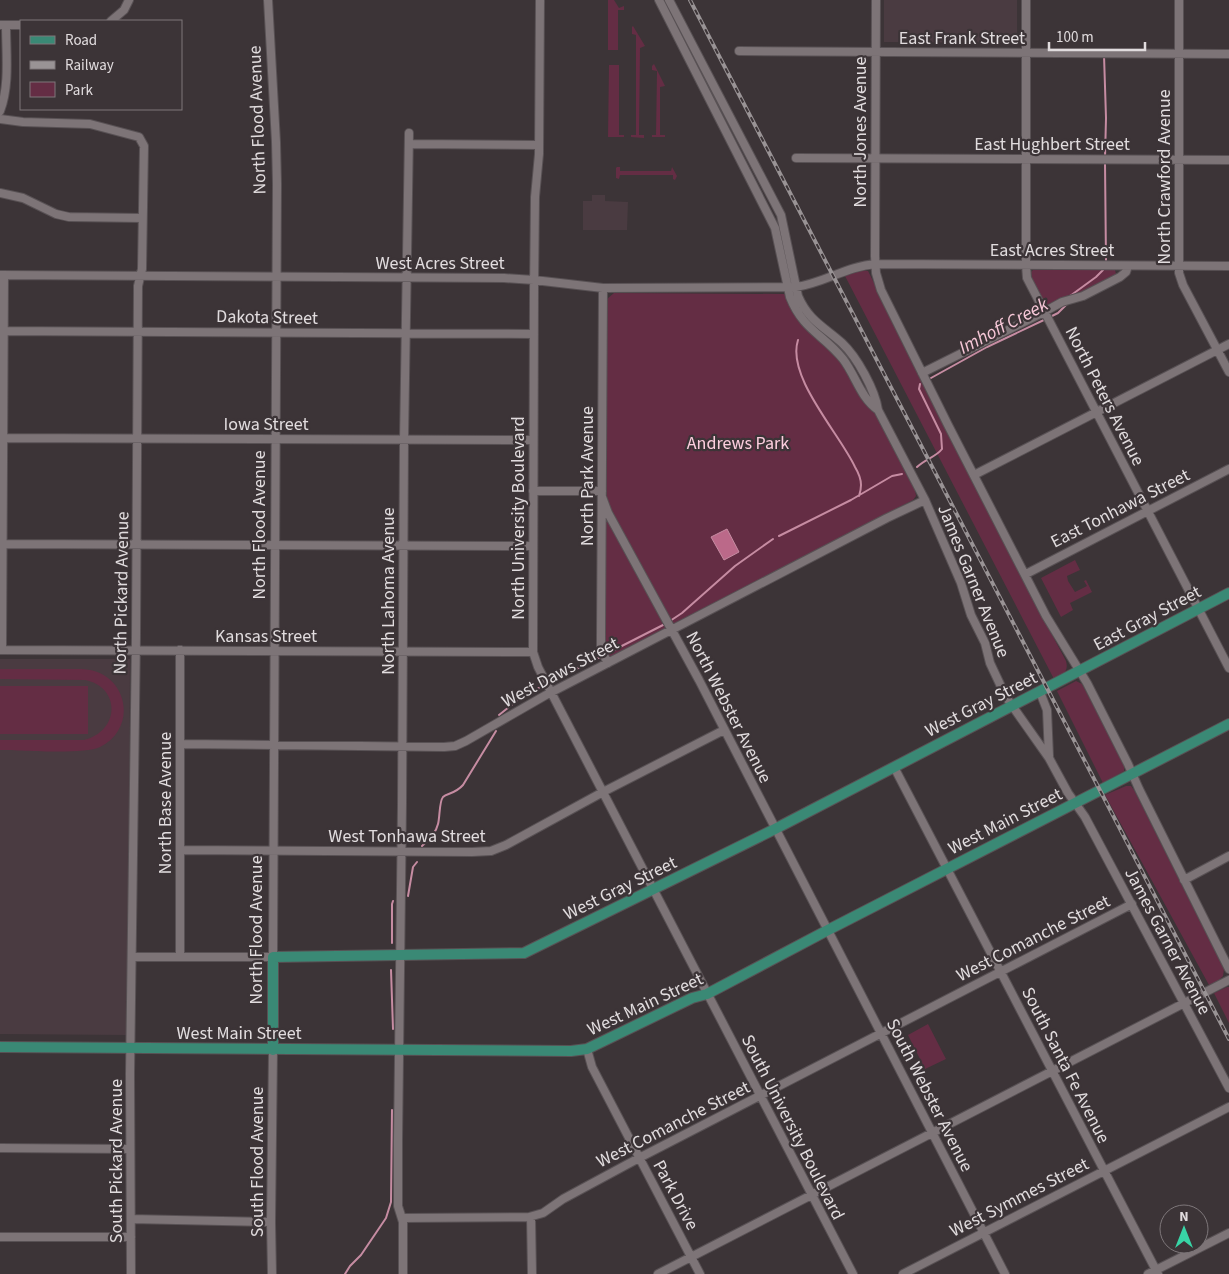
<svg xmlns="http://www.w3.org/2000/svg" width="1229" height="1274" font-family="'Source Sans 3',sans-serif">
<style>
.built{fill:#4a3b41}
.green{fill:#642d44}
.water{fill:#bb6989;stroke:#c68ca2}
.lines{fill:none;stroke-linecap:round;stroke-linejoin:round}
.stream{stroke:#c68ca2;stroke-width:2}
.minor-casing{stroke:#585154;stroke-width:10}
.major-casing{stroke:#585154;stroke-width:12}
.minor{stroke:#7d7477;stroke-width:8}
.major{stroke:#3a8975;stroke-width:10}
.rail-casing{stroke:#999395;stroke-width:4}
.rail{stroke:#3c3437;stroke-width:2;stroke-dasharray:5.5;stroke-linecap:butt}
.labels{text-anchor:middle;stroke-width:4.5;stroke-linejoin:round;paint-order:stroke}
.street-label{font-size:18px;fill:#e1dcde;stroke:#3c3437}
.park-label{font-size:18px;fill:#fdcede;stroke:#3c3437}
.water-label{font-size:19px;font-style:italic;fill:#f6c7d7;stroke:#3c3437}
</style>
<rect width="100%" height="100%" fill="#3c3437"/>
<path class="built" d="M884,0h133v43l-133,-1z
M592,195h13v6l23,1 -1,28h-44v-29h9z
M0,659h130l-2,376 -128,-1z"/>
<path class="green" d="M608,0h6l5,8 5,-2v4h-6v40h-10z
M633,26l12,20 -5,2 -1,87h5v3l-13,-1v-2h5v-100l-4,-1v-7z
M654,64l11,22 -5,1v48h5v2h-13v-2h4l1,-64 -5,-1v-4z
M609,65h10v70h5v2h-16z
M617,167h3v4h51l1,-4 5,9 -2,4 -2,-1v-4h-53l-1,4 -3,-1v-10z
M1112,269l3,1 1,4 -2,2 -41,21h-9l-16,8 -3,-1 -13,-26 -1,-6 2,-2z
M862,270l6,1 162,322 36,68c3,11 -3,13 -12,18l-210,-405z
M614,293l170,1 2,2 52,61 37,55 40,78 1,6 -3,4 -238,124 -2,-1 -65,-119 -2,-14 1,-191z
M609,521l58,107 -57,29 -6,-11 1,-123z
M1075,560l5,10 -13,6 1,5 7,11 12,-6 -3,-5 2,-1 6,12 -22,11 3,7 -12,7 -20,-39z
M0,669h82c46,2 57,59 18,78 -16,8 -79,3 -100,3v-10h84c36,-9 37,-53 1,-60l-85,-1z
M1076,681l6,3 42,80v7l-21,12 -46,-92z
M0,686h88v48h-88z
M1126,786h5l3,4 90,179 -1,7 -5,5 -9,4 -104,-190z
M1227,987h2v36l-15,-30z
M928,1024l18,35 -21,10 -17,-34z"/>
<path class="water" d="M727,529l12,23 -15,8 -13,-23z"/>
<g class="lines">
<path class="stream" d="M1104,55l2,63 -1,40
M1105,163l1,98
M1070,296l26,-19 7,-7
M1050,317l8,-4 10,-10
M798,340c-12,37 42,94 57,127 3,5 6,11 6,18 0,3 -1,8 -2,11
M931,378l56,-31 59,-28
M917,467c8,-8 19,-10 25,-18l-1,-15 -22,-45 1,-5
M779,536l72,-36 41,-24 10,-2
M670,621l12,-8 53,-47 38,-27
M608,653l57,-29
M548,683l52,-26
M499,715l20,-16 25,-14
M422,846c7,-6 14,-13 16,-22 2,-7 1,-22 5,-27 4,-4 12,-3 20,-12l33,-54
M408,896l5,-29 4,-5
M392,943v-39l1,-3
M391,970l2,59
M345,1274l5,-8 11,-11 25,-37 5,-16 1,-92"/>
<g class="minor-casing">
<path id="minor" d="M540,0l-1,154 -4,43 -1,94 -1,361 5,15 315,607
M659,0l116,228 15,69c13,33 33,37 53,62 13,17 17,38 35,51
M669,0l112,215 17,81c11,25 25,30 44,47 15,14 33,47 36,67l47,90 36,83 10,32 14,28 5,20 16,34 43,61 19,35 17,24 144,271
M876,0l-1,256 1,17 5,17 67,135 98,191 41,67 41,81 11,25 90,180
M1026,0v265l1,13 202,390
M1179,0v273l4,12 46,87
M111,21l13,-11 5,-10
M0,25h21
M739,51l490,3
M0,111c10,-26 6,-58 6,-86
M0,119l23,3 67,2 49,13 5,9 -2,123 -4,17 -2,351 -6,437 1,200
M409,144l130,1
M796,158l433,2
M0,193l23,5 33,16 13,3 73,1
M0,275l504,3 30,2 69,8 193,-1c28,-4 51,-21 80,-23l353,2
M603,288l-2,349v13l7,13
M0,331l534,3
M922,373l122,-61 18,-10 21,-6 37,-19 6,-5 2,-6
M0,438l533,2
M974,475l255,-131
M533,491h69
M602,497l6,16 91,167 306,594
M0,544l532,2
M1026,574l203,-105
M0,650l533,2
M2,650l2,-375
M1040,692l7,18 2,46
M181,744l263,3 11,-1 11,-5 80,-46 341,-177 38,-18
M894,767l264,507
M180,850l292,2 19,-1 15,-6 97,-53 121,-62
M1184,880l45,-24
M132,957h141l4,-773 -1,-42 -8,-142
M180,957v-307
M587,1049l5,18 108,207
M0,1148l130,1
M531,1217l1,57
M403,1218l126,-1 14,-4 20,-14 76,-41 493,-254
M131,1219l140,3
M0,1237h131
M272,1274l-1,-52 2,-172
M403,1274v-52l-5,-16v-65l4,-337 2,-364 5,-307
M658,1274l571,-294
M903,1274l326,-167
M1148,1274l81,-41"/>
</g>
<g class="major-casing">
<path id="major" d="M0,1047l571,4 16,-2 105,-51 15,-4 121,-64 401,-206
M273,1050v-93l251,-4 251,-124 454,-236"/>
</g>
<use href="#minor" class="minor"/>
<use href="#major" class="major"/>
<g class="rail-casing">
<path id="rail" d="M690,0l539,1039"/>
</g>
<use href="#rail" class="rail"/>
</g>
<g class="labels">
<g class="street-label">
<text x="962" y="44">East Frank Street</text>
<text transform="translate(257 120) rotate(-92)" y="6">North Flood Avenue</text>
<text transform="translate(860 132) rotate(-90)" y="6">North Jones Avenue</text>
<text x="1052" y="150">East Hughbert Street</text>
<text transform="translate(1164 177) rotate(-90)" y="6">North Crawford Avenue</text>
<text x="1052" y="256">East Acres Street</text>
<text x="440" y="269">West Acres Street</text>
<text transform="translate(267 317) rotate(1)" y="6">Dakota Street</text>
<text transform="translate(1105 396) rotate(63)" y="6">North Peters Avenue</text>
<text x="266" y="430">Iowa Street</text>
<text transform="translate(587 476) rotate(-90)" y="6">North Park Avenue</text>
<text transform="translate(1120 508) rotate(-27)" y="6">East Tonhawa Street</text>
<text transform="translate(518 518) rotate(-90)" y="6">North University Boulevard</text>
<text transform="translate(259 525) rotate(-90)" y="6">North Flood Avenue</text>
<text transform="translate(974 581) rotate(68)" y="6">James Garner Avenue</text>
<text transform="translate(388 591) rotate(-90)" y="6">North Lahoma Avenue</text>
<text transform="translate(121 593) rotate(-89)" y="6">North Pickard Avenue</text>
<text transform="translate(1147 618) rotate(-28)" y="6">East Gray Street</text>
<text x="266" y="642">Kansas Street</text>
<text transform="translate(560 672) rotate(-28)" y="6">West Daws Street</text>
<text transform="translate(981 704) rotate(-27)" y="6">West Gray Street</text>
<text transform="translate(729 707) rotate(63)" y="6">North Webster Avenue</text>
<text transform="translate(165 803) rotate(-90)" y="6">North Base Avenue</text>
<text transform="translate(1005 821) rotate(-27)" y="6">West Main Street</text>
<text x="407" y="842">West Tonhawa Street</text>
<text transform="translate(620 888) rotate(-26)" y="6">West Gray Street</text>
<text transform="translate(256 930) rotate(-90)" y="6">North Flood Avenue</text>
<text transform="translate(1033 938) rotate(-27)" y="6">West Comanche Street</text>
<text transform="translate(1168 941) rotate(62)" y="6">James Garner Avenue</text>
<text transform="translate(645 1004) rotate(-25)" y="6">West Main Street</text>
<text x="239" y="1039">West Main Street</text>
<text transform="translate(1066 1065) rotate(63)" y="6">South Santa Fe Avenue</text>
<text transform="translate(930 1095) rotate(63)" y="6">South Webster Avenue</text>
<text transform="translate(673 1124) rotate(-27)" y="6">West Comanche Street</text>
<text transform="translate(793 1127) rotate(63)" y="6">South University Boulevard</text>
<text transform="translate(116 1161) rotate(-90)" y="6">South Pickard Avenue</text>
<text transform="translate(257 1162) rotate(-90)" y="6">South Flood Avenue</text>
<text transform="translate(676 1195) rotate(62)" y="6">Park Drive</text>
<text transform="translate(1019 1197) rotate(-27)" y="6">West Symmes Street</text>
</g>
<g class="park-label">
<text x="738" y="449">Andrews Park</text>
</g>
<g class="water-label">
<text transform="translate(1003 325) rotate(-28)" y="7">Imhoff Creek</text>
</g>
</g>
<rect x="20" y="20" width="162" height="90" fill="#3c3437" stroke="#7e777a"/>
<rect x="30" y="36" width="25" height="8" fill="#3a8975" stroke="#7e777a"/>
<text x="65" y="45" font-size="15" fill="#e1dcde">Road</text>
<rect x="30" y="61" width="25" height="8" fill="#999395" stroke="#7e777a"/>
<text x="65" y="70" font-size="15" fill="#e1dcde">Railway</text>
<rect x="30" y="82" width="25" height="15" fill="#642d44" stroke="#7e777a"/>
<text x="65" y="95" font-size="15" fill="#e1dcde">Park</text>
<g transform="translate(1184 1229)"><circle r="24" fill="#3c3437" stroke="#7e777a"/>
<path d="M0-4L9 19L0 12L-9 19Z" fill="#38d4a6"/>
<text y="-8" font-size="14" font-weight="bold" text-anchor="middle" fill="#e1dcde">N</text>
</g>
<path d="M1049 42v8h96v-8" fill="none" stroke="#e1dcde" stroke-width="2.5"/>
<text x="1056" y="42" font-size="15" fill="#e1dcde" stroke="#3c3437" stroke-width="4" paint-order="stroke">100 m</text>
</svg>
